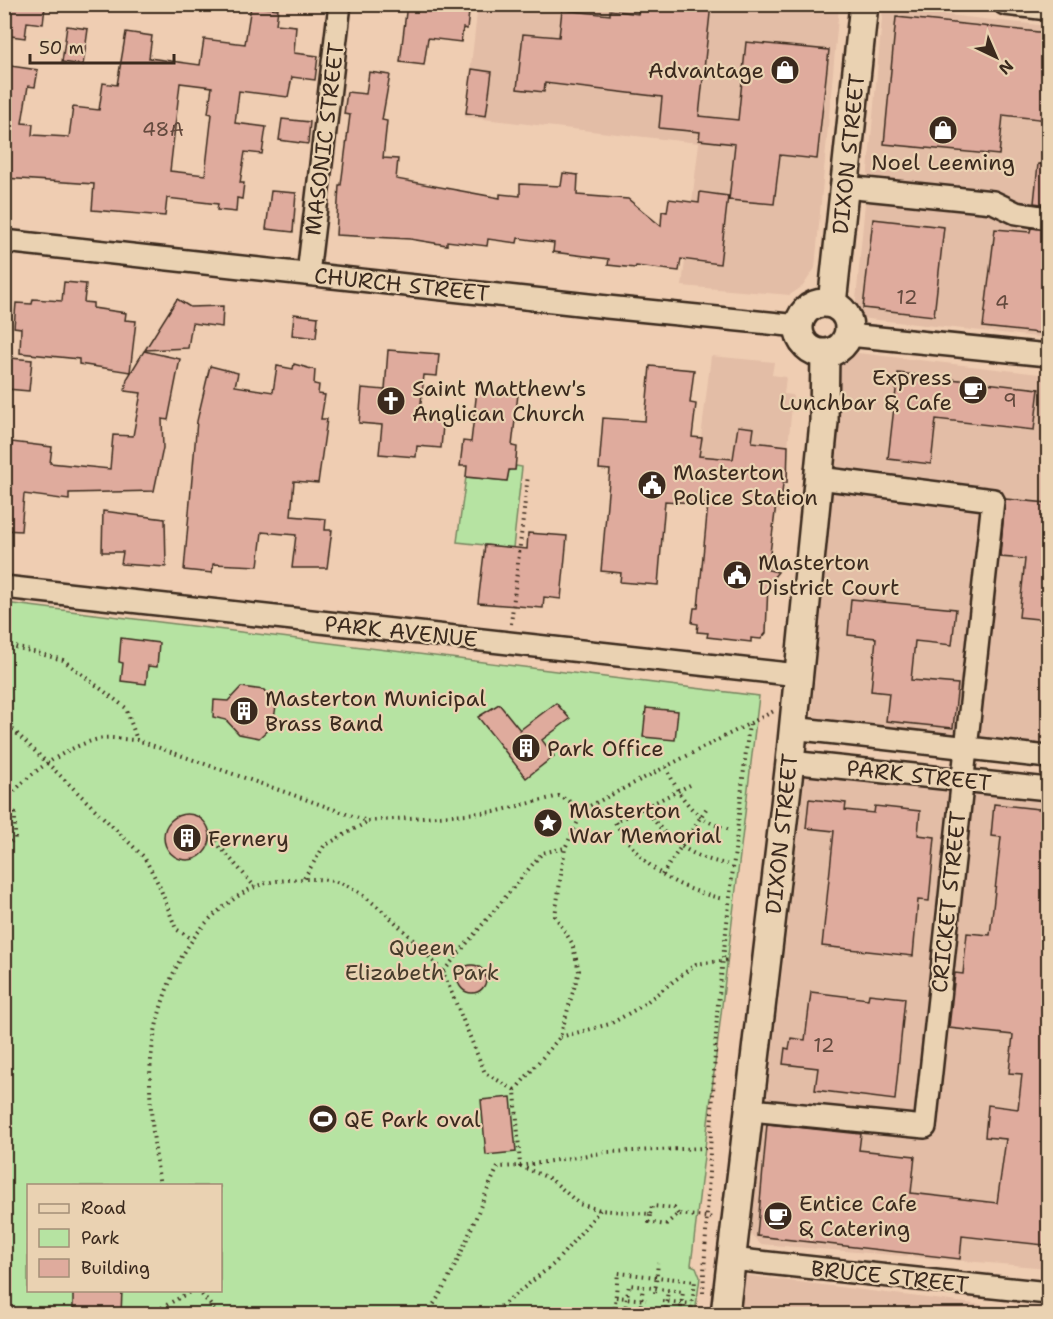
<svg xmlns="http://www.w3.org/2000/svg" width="1053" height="1319" font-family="'Shantell Sans',sans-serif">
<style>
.built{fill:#e3bda6}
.green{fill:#b6e3a2;stroke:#788660;stroke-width:1.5;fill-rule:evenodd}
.building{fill:#dfab9d;stroke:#3b2a1e;stroke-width:1.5;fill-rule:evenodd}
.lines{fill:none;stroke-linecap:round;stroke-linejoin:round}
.minor-casing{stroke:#3b2a1e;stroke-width:26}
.major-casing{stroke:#3b2a1e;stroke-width:32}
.path{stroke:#3b2a1e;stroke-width:4;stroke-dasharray:1.5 4.5;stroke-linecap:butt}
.minor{stroke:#ead2b2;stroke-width:21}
.major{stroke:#ead2b2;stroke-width:27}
.labels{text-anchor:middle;stroke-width:4.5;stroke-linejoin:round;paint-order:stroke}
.number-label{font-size:20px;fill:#644a3e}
.poi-label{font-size:22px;fill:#3b2a1e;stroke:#ead2b2;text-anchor:start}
.street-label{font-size:22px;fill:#3b2a1e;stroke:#ead2b2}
.park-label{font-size:22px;fill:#473c2b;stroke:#ead2b2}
</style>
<rect width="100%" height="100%" fill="#efcdb2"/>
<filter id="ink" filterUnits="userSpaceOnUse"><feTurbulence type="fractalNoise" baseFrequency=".0167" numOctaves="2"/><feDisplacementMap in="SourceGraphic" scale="12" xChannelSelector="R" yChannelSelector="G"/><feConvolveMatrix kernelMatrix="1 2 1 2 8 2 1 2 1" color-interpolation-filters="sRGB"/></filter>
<g filter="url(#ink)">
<path class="built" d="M812,4l27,3 -24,261 -12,18 -13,9 -108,-9 17,-143 -234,-26 13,-112z
M883,8l165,18v312l-180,-19 -8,-2 -5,-6z
M858,353l190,22v372l-226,-22 -8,-5 -2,-10 29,-346 8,-10z
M711,356l63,6 -2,13 14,2 -2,17 9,1 -7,72h3l-2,16 -4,1 -3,29 -87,-10z
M814,773l234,24v471l-288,-24 -9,-10 54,-458z
M744,1275l304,38v1h-307z"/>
<path class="green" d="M516,466l6,1 -9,81 -56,-6 9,-65 41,4 2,-11h6z
M5,603l754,93 -68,569 5,2 4,10 -5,37h-690zM28,1186h192v104h-192z"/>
<path class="building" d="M4,4l41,3 -2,17 -16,-2 -2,16 -21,-3z
M407,4h63l-3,25 -4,-1 -2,14 -33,-4 -4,27 -24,-3z
M639,4h72l-12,112 39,4 8,-78 83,8 -12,109 -37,-4 -6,49 -45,-4 6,-56 -36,-4 1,-8 -41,-4 3,-31 -117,-14 -1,9 -27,-3 6,-55 36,3 3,-27 48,5v-5l28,4z
M251,6l27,3 -2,15 20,2 -2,27 24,3 -3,24 -23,-3 -4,20 -49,-6 -4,32 31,4 -4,27 -17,-2 -5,31h4l-2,16 -5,-1 -1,14 -19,-2 1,-6 -51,-6 -2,18 -73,-6 2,-26 -90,-6v-113l34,5 -3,17 -7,-1 -6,37 11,1 -1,11 37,2 4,-30 26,3 4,-27 14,2 9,-53 26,4 -3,22 51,7 4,-26 41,5zM180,83l32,4 -4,26 4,1 -7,61 -35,-4z
M896,17l152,16v87l-45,-5 -4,40 -115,-11z
M67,26l21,3 -5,36 -21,-3z
M472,69l20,3 -6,44 -20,-3z
M369,72l21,3 -8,45 5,1 -4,37 15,1 -2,20 104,19v-4l20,2v-12l41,2 2,-13 15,2 -1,20 51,4 33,27 1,-15 5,1 2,-13 30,4 1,-11 28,4 -8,68 -39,-5 -2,12 -43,-5 -1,2 -27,-3 1,-6 -56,-7 1,-9 -36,-5 -1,5 -29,-4 -1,7 -40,-5v4l-37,-6 -74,-4 3,-50h2l9,-70 -6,-1 3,-22 19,2z
M282,119l28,3 -2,22 -29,-4z
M1038,164l10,1v40l-14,-2z
M271,191l25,2 -3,39 -27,-3z
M873,219l71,8 -10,89 -71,-8z
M1031,228l17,2v104l-65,-7 12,-98 35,3z
M64,282l22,2 -2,18 9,1v5l33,5 -1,7 11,1 -6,51 -51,-8v-5l-59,-6 1,-25 -7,-1 2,-24 16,1 1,-5 29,2z
M177,299l13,8 33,-1 -1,21 -30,-4 -4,25 -43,2z
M294,314l24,3 -2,21 -24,-3z
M388,350l51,4 -2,22 -13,-1 -4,37 24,2 -3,34 -24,-2 -1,11 -37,-3 3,-29 -23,-2 3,-35 23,2z
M144,351l36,8 -12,61 -6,-1 1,29 -9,43 -85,2v7l-45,-6 -3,37 -17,-1 3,-63h-3v-23l8,1v-3l40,5 -2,16 60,6 3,-34 20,1 8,-43 -16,-2 2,-12z
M10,358l22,2 -3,31 -22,-2z
M294,364l21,6 -1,14 5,1 -1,9 7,1 -4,24h6l-9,64 -24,-2 -3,35 35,3 -1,11h7l-5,38h-35l4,-33 -34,-3 -4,34 -45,-2 -1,9 -28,-3 13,-149 13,-55 28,7 -3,13 38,6 4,-26 16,3z
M650,366l44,4 -4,33 6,1 -4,33 10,1 -3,18 34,3 5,-33 16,2 -2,14 36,4 -1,37h-4l-2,22 -5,-1 -8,66 10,2 -10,12 -2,49 -5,6 -10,-1v4l-44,-5 1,-4 -11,-1 1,-8 -6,-1 2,-15h4l10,-104 -43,-3 -7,84 -38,-3 1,-9 -20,-2 9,-101 -11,-1 4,-51 42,3z
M898,373l141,16 -5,41 -98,-11 -5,45 -43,-5z
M477,390l41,4 -6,52 5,1 -2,23h-6l-2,11 -41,-4 1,-11h-7l3,-25 8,1z
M1005,499l43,4v117l-29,-3 6,-58 -25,-2z
M103,511l62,8 1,48 -45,-3 2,-12h-21z
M528,533l39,3 -6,63 -17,-2 -1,11 -65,-5 7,-58 42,4z
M851,599l105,10 -4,36 -37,-4 -4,39 47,4 -5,44 -67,-7 3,-28 -18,-2 5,-53 -28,-3z
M121,638l38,5 -2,24 -9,-1 -2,18 -25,-3 2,-18 -4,-1z
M241,687l23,3 12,16 -3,19 -14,13 -20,-4 -13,-14 -13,-3 1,-17 14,1z
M556,703l14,16 -28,21 12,16 -28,22 -48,-61 21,-13 21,26z
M646,708l32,3 -3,29 -32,-3z
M809,799l37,4 -1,7 29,3 1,-7 45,5 -2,24 17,2 -6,64 -11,-1 -5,56 -91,-10 12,-115 -28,-3z
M994,804l54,6v399l-4,36 -82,-9 -2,23 -203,-23 10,-112 94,10 -2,16 56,6 -4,37 86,10 9,-64 -21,-2 3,-32 30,4 4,-35 -13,-1 4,-38 -64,-7 6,-55 8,1 4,-41 23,2 11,-98 -10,-1z
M164 837a23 23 0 1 1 46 0a23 23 0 1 1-46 0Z
M458 979a14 14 0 1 1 28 0a14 14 0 1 1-28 0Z
M811,992l57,7 1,-5 36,4 -10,102 -80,-10 3,-22 -35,-4 2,-16 4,1 2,-11 14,2z
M511,1097l5,55 -30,3 -5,-55z
M73,1290h49l-1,24h-48z"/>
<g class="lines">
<g class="minor-casing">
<path id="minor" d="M1005,4l43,5
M845,187l148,15 23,11 32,5
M4,241l603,66 192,19
M308,274l32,-270
M849,335l199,20
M4,587l794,88
M792,728l256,29
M790,762l258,27
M751,1110l174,17 68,-627 -174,-22
M731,1259l317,34"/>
</g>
<g class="major-casing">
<path id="major" d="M799 328a25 25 0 1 1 50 0a25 25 0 1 1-50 0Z
M832,304l32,-300
M725,1314l65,-552 34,-340 1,-69"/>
</g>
<path class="path" d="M511,624l17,-149
M4,644l59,16 63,48 11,32
M4,721l140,136 15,28 17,44 16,10
M666,767c15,32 28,54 65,63
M690,785l-75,37c27,46 58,65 108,77
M4,806c14,-28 69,-64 100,-68 10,-1 22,2 33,2l230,81 127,-9 65,-16 25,13
M646,807c17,32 46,51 81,57
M4,808l11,5v26l-11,7
M210,839l5,2 40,46
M662,875l46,-69
M304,878l20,-32 43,-24
M560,1037l50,-13 30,-17 56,-43 32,-4
M515,1090l45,-53 19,-66 -7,-28 -17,-27 10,-68
M706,1148l-99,4 -87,14 -5,-76 -30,-17 -42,-101 99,-119 23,-5 19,-39 190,-98
M160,1186c-5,-35 -10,-70 -10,-105 0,-59 24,-135 71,-172 17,-14 33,-25 56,-28 24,-2 53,-6 76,8 34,21 63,54 90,83
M650,1214l2,-8 22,2 4,6
M198,1290l20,24
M655,1293l3,-30
M703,1293l14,-280 32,-289
M616,1297l30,3
M662,1301l30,3
M640,1311l3,-24
M151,1314l42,-24
M427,1314c32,-44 47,-98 71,-147l22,-1 31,13 28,25 21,6 50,4 -1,8 16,3 13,-11 37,4
M491,1314l64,-51 45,-53
M614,1314l4,-41 77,8 -4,33
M665,1314l3,-24
M675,1314l-50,-4 4,-25 54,7 -3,22"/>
<use href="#minor" class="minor"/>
<use href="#major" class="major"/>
</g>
</g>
<defs>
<g id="shop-disc" transform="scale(1.5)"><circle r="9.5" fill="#3b2a1e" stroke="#ead2b2"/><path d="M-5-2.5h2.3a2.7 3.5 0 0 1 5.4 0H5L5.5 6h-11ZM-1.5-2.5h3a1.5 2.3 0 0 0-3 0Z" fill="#fff"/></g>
<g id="cafe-disc" transform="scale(1.5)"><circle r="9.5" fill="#3b2a1e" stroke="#ead2b2"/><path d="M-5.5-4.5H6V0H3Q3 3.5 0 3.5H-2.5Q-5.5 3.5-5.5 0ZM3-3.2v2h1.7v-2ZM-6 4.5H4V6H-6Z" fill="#fff"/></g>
<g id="church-disc" transform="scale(1.5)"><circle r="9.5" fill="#3b2a1e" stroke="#ead2b2"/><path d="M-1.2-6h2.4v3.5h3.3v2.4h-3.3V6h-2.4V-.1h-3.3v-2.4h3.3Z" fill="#fff"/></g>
<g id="civic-disc" transform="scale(1.5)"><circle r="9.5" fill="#3b2a1e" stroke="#ead2b2"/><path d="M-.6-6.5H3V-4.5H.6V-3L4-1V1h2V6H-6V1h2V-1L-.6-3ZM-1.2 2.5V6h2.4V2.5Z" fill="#fff"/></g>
<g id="building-disc" transform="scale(1.5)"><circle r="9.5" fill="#3b2a1e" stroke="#ead2b2"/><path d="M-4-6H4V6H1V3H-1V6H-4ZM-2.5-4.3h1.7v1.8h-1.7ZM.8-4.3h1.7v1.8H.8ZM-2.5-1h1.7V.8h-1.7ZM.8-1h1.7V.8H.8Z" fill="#fff"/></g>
<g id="sight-disc" transform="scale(1.5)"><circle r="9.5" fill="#3b2a1e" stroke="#ead2b2"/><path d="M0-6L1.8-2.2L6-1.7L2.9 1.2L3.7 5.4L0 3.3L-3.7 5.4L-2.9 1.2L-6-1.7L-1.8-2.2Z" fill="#fff"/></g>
<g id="stadium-disc" transform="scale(1.5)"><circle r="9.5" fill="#3b2a1e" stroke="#ead2b2"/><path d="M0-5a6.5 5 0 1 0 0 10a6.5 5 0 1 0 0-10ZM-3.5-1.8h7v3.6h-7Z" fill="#fff"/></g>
</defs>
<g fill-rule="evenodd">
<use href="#shop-disc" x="785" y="70"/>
<use href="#shop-disc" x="943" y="130"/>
<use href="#cafe-disc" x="973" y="390"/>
<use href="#church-disc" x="391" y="401"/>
<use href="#civic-disc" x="652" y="485"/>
<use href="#civic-disc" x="737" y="575"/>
<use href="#building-disc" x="244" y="711"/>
<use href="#building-disc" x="526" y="748"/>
<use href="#sight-disc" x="548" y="823"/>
<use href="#building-disc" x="187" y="838"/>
<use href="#stadium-disc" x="323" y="1119"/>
<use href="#cafe-disc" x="778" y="1216"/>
</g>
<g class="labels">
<g class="number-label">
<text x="163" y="136">48A</text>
<text x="907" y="304">12</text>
<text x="1002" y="309">4</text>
<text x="1010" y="407">9</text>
<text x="824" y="1052">12</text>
</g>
<g class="poi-label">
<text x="764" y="78" text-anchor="end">Advantage</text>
<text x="943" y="170" text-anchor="middle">Noel Leeming</text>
<text x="952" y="385" text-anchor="end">Express<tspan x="952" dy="25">Lunchbar &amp; Cafe</tspan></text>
<text x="412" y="396">Saint Matthew's<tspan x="412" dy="25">Anglican Church</tspan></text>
<text x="673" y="480">Masterton<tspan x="673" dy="25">Police Station</tspan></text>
<text x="758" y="570">Masterton<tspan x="758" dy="25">District Court</tspan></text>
<text x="265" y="706">Masterton Municipal<tspan x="265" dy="25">Brass Band</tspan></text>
<text x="547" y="756">Park Office</text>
<text x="569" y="818">Masterton<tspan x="569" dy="25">War Memorial</tspan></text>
<text x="208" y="846">Fernery</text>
<text x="344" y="1127">QE Park oval</text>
<text x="799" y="1211">Entice Cafe<tspan x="799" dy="25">&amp; Catering</tspan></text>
</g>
<g class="street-label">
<text transform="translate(324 139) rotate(-83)" y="8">MASONIC STREET</text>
<text transform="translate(848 154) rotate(-84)" y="8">DIXON STREET</text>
<text transform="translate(402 284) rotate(6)" y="8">CHURCH STREET</text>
<text transform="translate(401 631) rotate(6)" y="8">PARK AVENUE</text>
<text transform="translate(919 775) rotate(6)" y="8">PARK STREET</text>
<text transform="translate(781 834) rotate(-84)" y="8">DIXON STREET</text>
<text transform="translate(948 902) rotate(-84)" y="8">CRICKET STREET</text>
<text transform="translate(890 1276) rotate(6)" y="8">BRUCE STREET</text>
</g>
<g class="park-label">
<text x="422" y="955">Queen<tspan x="422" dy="25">Elizabeth Park</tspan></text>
</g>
</g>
<rect width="1053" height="1319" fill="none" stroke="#ead2b2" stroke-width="24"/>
<rect x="12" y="12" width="1029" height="1295" fill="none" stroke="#3b2a1e" stroke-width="2" filter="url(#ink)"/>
<rect x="27" y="1184" width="195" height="108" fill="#ead2b2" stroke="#a48f77" stroke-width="1.5"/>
<rect x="39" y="1204" width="30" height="9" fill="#ead2b2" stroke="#a48f77" stroke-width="1.5"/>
<text x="81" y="1214" font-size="18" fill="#3b2a1e">Road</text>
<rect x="39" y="1229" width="30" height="18" fill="#b6e3a2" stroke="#a48f77" stroke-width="1.5"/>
<text x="81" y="1244" font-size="18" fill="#3b2a1e">Park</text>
<rect x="39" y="1259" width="30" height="18" fill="#dfab9d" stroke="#a48f77" stroke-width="1.5"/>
<text x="81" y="1274" font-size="18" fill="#3b2a1e">Building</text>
<g transform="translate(996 57) rotate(136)" stroke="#ead2b2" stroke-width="4.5" paint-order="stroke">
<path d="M0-4.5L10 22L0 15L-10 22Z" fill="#3b2a1e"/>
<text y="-9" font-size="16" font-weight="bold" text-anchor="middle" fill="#3b2a1e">N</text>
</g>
<path d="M30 54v9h144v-9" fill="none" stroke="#3b2a1e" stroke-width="3"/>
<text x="39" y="54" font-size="18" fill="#3b2a1e" stroke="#ead2b2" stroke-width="4.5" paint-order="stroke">50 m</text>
</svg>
